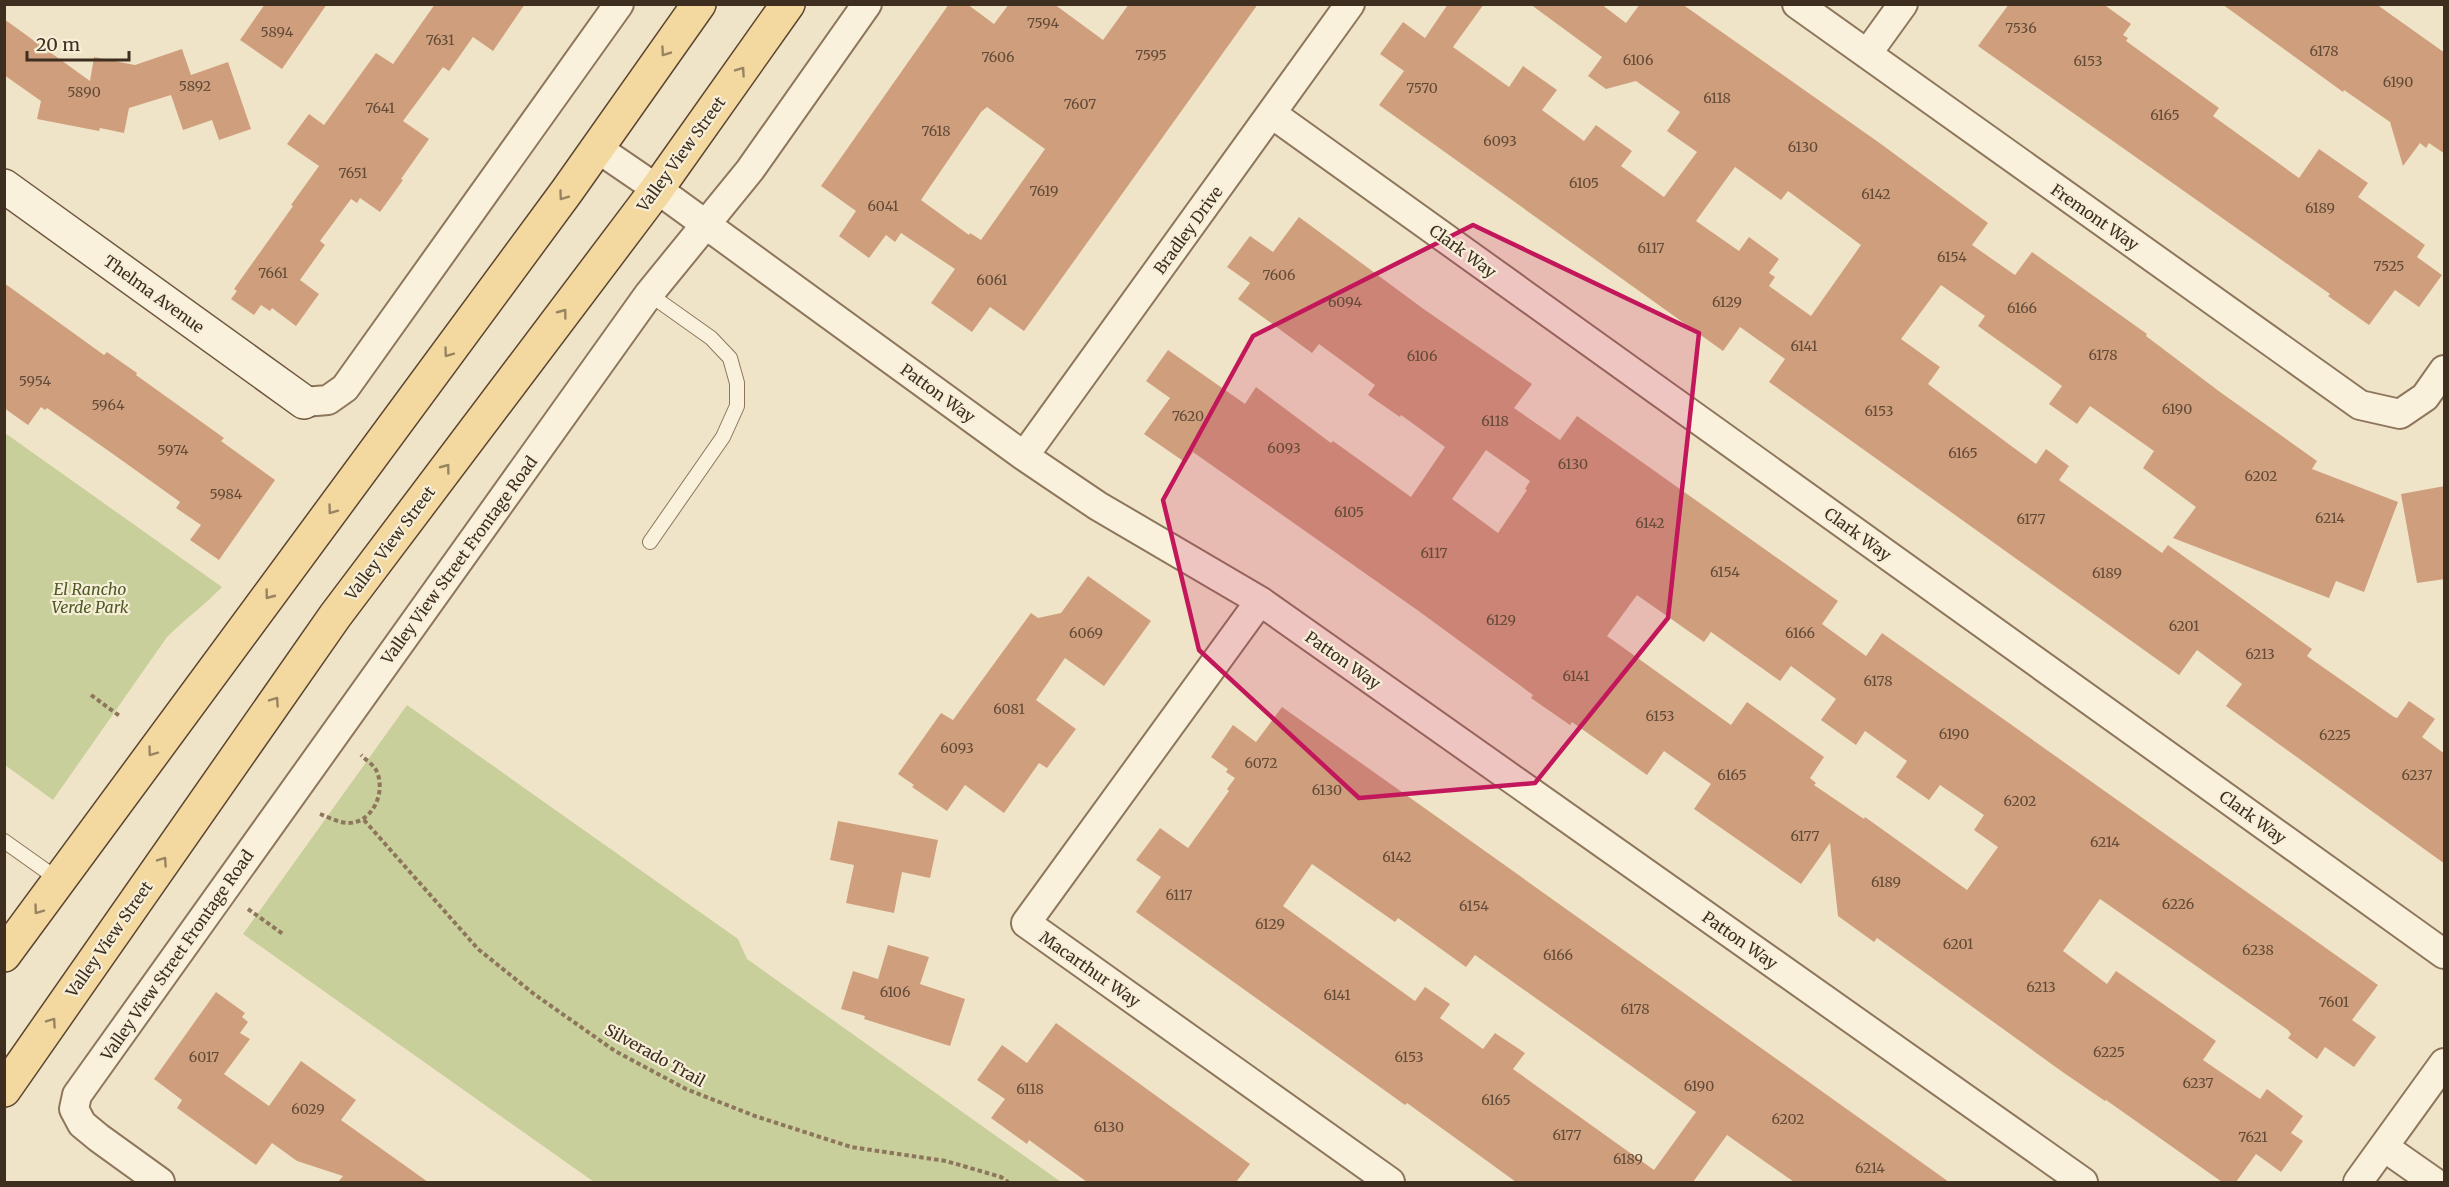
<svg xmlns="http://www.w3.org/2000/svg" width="2449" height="1187" font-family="Merriweather,serif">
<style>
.green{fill:#c9cf9b}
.building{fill:#cf9f7d;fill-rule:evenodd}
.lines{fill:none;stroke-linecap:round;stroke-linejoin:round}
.lane-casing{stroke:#8d765c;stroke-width:16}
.street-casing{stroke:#8d765c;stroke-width:32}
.secondary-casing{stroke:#6f573f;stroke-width:36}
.primary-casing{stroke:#5b4430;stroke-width:36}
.path{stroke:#8d765c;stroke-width:4;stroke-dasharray:4.5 3;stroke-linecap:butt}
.lane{stroke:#faf1dc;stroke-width:14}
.street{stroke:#faf1dc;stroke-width:28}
.secondary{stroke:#faf1dc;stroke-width:33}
.primary{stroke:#f3d9a0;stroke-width:33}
.oneway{stroke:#988460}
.marked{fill:#c2185b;fill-opacity:0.2;stroke:#c2185b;stroke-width:4.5;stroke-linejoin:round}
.labels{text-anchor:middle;stroke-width:4.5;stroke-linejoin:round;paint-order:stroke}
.number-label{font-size:14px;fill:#624a37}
.street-label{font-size:16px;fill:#3d2e20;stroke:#f7eed8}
.park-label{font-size:16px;font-style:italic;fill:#4d5a26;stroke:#f7eed8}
</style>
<rect width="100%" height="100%" fill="#f0e4c8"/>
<path class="green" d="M5,433l217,154c-17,18 -37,32 -55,50l-114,163 -48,-35z
M407,705l331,234 9,20 314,223h-467l-351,-248z"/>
<path class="building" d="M265,4h62l-45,65 -42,-29z
M435,4h90l-32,47 -20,-14 -24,34 -6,-4 -40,54 26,18 -28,40 2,1 -23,32 -20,-14 -3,5 -6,-4 -31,42 5,4 -25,35 19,14 -23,32 -24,-18 -2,3 -9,-6 -7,10 -23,-16 6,-8 -3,-2 59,-83 -2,-1 28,-39 -32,-22 22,-30 15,11 52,-72 17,11z
M949,4h18l27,20 15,-20h45l49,36 26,-36h129l-234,327 -34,-24 -18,25 -41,-29 24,-34 -54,-36 -6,9 -9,-7 -17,23 -30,-22 17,-25 -35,-25zM987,107l58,42 -64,91 -11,-7 -1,2 -48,-35 60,-88z
M1448,4h36l-31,43 56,40 14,-21 34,24 -15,20 42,31 12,-16 36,26 -11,15 43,31 33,-45 -30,-21 13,-19 -44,-31 -30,8 -18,-13 14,-19 -72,-53h71l25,19 14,-19h42l199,140 107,79 -16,22 43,30 17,-23 115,82 -1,2 74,56 97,69 -5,8 86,33 -34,90 -28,-11 -7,17 -156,-60 23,-31 -53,-39 11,-17 -64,-45 -13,18 -28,-20 13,-18 -84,-60 7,-10 -44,-31 -40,54 39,28 -12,17 86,64 22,16 10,-15 23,17 -10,14 103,73 6,-8 144,104 -5,7 87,61 3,1 12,-17 26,18 -13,18 23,17v110l-219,-158 16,-22 -45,-34 -18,25 -410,-293 16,-23 -45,-32 -17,24 -344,-246 25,-34 -24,-17 23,-32 22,16zM1735,167l46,33 7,-9 73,54 -50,71 -42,-30 6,-9 -6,-4 10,-14 -30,-22 -10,14 -43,-30z
M2009,4h94l28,20 -8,11 5,3 -2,3 93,67 -6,8 86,62 20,-29 49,34 -10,14 67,48 -8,12 25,18 -23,32 -24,-17 -26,35 -41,-29 2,-2 -352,-248z
M2222,4h154l69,49v101l-16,-11 -3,5 -6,-5 -17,23 -13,-44 -46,-32 -1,2z
M4,19l86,62 4,-24 41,8 47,-16 9,26 37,-13 23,67 -32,11 -7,-20 -29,10 -12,-35 -42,13 -5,25 -24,-5 -1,3 -62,-12 4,-18 -37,-26z
M1299,217l126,93 107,74 -18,24 46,32 17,-24 261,185 -16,23 44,32 16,-23 496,352 -26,35 24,17 -22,30 -29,-20 -8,12 -29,-21 3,-4 -3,-4 -188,-131 -37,52 44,33 9,-13 100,70 -13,19 57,39 7,-10 36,27 -12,17 12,8 -22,31 -25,-18 -20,28h-14l-116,-82 -1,1 -41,-28 -187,-135 -3,4 -36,-26 -8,-73 -29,41 -107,-75 17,-25 -47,-33 -17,24 -75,-53 -2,3 -39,-27 2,-3 -113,-83 -227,-160 -7,11 -42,-29 26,-36 -24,-17 22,-31 77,54 11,-17 75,56 2,-2 78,56 34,-50 -44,-32 -1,2 -32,-22 7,-10 -56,-41 -7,9 -74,-54 12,-16 -23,-16 23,-31 23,16zM1486,450l44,31 -5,8 2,1 -29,43 -46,-34zM1637,595l67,47 7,-10 69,49 11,-15 45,33 -15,21 35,25 9,-14 42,30 -11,16 33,23 11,-15 44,30 -10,15 24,17 -31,43 -102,-73 -1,2 -50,-34 2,-2 -6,-5 14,-21 -77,-55 -16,23 -124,-89z
M4,283l100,72 3,-3 30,21 -1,2 88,63 -3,3 54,39 -56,80 -29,-20 11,-15 -25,-17 4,-6 -67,-48 -66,-46 -2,2 -4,-3 -13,18 -24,-17z
M2445,486v93l-28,4 -16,-89z
M1088,576l63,45 -47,65 -39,-28 -29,42 40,29 -29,39 -8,-5 -35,50 -39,-28 -18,26 -35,-24 2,-2 -16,-11 43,-61 12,7 78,-107 7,5 23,-5z
M1282,707l165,117 502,358h-155l-67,-47 -34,47h-177l-109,-79 -2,2 -39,-28 -230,-165 25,-35 -25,-17 24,-32 28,20 41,-57 -2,-2 8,-11 -9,-6 2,-3 -17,-12 22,-32 23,17zM1312,864l83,58 3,-4 68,49 9,-12 221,157 -42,58 -141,-101 12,-16 -30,-20 -12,16 -43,-31 10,-14 -25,-17 -10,14 -132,-95z
M838,821l100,19 -8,38 -28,-6 -8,41 -48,-10 8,-38 -24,-5z
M888,945l41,12 -9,27 45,15 -15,47 -86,-27 1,-3 -24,-7 12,-38 25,8z
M216,992l29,21 -3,4 6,5 -8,11 10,6 -26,35 45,32 32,-45 55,39 -15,20 87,62h-90l5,-6 -46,-15 -25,-18 -16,22 -79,-57 5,-8 -28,-21z
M1056,1023l194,141 -14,18h-149l-58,-42 -2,4 -36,-26 14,-19 -28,-19 25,-35 25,18z"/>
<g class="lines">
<g class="lane-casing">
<path id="lane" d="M649,294l62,44 19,20 7,25v23l-14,31 -73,105
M4,841l55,39"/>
</g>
<g class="street-casing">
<path id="street" d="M1797,4l563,401 40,9 25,-17 19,-27
M1867,54l36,-50
M1272,114l1172,840
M597,148l60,41 367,267 74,50 162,95 823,581
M304,402l24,-2 17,-12 274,-384
M1024,456l326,-452
M1260,601l-234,322 364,259
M2384,1147l50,35
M160,1182l-61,-44 -17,-14 -8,-15 3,-14 572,-801 101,-124 117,-166
M2358,1182l86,-119"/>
</g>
<g class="secondary-casing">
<path id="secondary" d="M4,186l300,216"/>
</g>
<g class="primary-casing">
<path id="primary" d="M4,955l563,-764 132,-187
M4,1090l331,-474 322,-427 131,-185"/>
</g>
<path class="path" d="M91,695l30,22
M320,814c8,3 17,8 27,9 25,1 39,-30 30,-51 -2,-6 -11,-12 -16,-17
M364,820l114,129 56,45 81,57 71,38 69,27 96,31 95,14 55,16 7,5
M248,909l35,25"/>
<use href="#lane" class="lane"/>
<use href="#street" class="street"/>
<use href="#secondary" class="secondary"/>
<use href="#primary" class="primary"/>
</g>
<defs><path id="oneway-chevron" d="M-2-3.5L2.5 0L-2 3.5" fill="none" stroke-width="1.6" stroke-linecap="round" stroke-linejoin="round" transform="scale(1.5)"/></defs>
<g class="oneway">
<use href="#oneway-chevron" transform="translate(665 52) rotate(125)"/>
<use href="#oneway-chevron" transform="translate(741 71) rotate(-55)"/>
<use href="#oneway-chevron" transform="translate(563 196) rotate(126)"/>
<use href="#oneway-chevron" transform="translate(563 313) rotate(-53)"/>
<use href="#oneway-chevron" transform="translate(448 353) rotate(126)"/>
<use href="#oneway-chevron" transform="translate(446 468) rotate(-53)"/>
<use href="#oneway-chevron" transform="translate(332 510) rotate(126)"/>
<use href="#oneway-chevron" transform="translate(269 595) rotate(127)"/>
<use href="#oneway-chevron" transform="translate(275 701) rotate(-55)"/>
<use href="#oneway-chevron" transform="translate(152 752) rotate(126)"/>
<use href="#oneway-chevron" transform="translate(163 861) rotate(-55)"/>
<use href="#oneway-chevron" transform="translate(38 910) rotate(126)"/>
<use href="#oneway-chevron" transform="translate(52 1022) rotate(-55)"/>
</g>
<path class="marked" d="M1473,225l226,108 -31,285 -133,165 -176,15 -160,-148 -36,-150 90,-164z"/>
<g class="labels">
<g class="number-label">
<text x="1043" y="28">7594</text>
<text x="2021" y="33">7536</text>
<text x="277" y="37">5894</text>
<text x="440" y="45">7631</text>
<text x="2324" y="56">6178</text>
<text x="1151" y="60">7595</text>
<text x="998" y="62">7606</text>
<text x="1638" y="65">6106</text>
<text x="2088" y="66">6153</text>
<text x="2398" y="87">6190</text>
<text x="195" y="91">5892</text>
<text x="1422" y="93">7570</text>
<text x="84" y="97">5890</text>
<text x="1717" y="103">6118</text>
<text x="1080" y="109">7607</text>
<text x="380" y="113">7641</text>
<text x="2165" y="120">6165</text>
<text x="936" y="136">7618</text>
<text x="1500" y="146">6093</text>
<text x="1803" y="152">6130</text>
<text x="353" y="178">7651</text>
<text x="1584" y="188">6105</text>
<text x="1044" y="196">7619</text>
<text x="1876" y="199">6142</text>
<text x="883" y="211">6041</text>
<text x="2320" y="213">6189</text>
<text x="1651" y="253">6117</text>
<text x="1952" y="262">6154</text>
<text x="2389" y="271">7525</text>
<text x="273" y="278">7661</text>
<text x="1279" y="280">7606</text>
<text x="992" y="285">6061</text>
<text x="1345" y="307">6094</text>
<text x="1727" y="307">6129</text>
<text x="2022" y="313">6166</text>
<text x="1804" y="351">6141</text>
<text x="2103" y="360">6178</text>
<text x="1422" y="361">6106</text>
<text x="35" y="386">5954</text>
<text x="108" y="410">5964</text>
<text x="2177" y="414">6190</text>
<text x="1879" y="416">6153</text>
<text x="1188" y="421">7620</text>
<text x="1495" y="426">6118</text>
<text x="1284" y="453">6093</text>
<text x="173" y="455">5974</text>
<text x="1963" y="458">6165</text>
<text x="1573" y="469">6130</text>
<text x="2261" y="481">6202</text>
<text x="226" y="499">5984</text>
<text x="1349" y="517">6105</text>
<text x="2330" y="523">6214</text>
<text x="2031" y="524">6177</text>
<text x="1650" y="528">6142</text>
<text x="1434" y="558">6117</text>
<text x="1725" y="577">6154</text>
<text x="2107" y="578">6189</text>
<text x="1501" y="625">6129</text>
<text x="2184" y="631">6201</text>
<text x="1086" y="638">6069</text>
<text x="1800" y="638">6166</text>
<text x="2260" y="659">6213</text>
<text x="1576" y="681">6141</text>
<text x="1878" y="686">6178</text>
<text x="1009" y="714">6081</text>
<text x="1660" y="721">6153</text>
<text x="1954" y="739">6190</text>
<text x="2335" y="740">6225</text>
<text x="957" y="753">6093</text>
<text x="1261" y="768">6072</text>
<text x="1732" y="780">6165</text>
<text x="2417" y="780">6237</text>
<text x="1327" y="795">6130</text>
<text x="2020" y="806">6202</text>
<text x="1805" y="841">6177</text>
<text x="2105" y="847">6214</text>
<text x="1397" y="862">6142</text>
<text x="1886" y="887">6189</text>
<text x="1179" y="900">6117</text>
<text x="2178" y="909">6226</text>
<text x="1474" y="911">6154</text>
<text x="1270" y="929">6129</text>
<text x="1958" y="949">6201</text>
<text x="2258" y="955">6238</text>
<text x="1558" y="960">6166</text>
<text x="2041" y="992">6213</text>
<text x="895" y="997">6106</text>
<text x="1337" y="1000">6141</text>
<text x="2334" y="1007">7601</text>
<text x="1635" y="1014">6178</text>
<text x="2109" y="1057">6225</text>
<text x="204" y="1062">6017</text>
<text x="1409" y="1062">6153</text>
<text x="2198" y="1088">6237</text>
<text x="1699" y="1091">6190</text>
<text x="1030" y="1094">6118</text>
<text x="1496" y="1105">6165</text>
<text x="308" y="1114">6029</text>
<text x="1788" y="1124">6202</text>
<text x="1109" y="1132">6130</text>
<text x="1567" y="1140">6177</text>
<text x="2253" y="1142">7621</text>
<text x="1628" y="1164">6189</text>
<text x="1870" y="1173">6214</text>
</g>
<g class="street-label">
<text transform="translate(681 154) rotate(-54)" y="6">Valley View Street</text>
<text transform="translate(2095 217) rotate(35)" y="6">Fremont Way</text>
<text transform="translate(1188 230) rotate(-54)" y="6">Bradley Drive</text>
<text transform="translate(1463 251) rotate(36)" y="6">Clark Way</text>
<text transform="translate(154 294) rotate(36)" y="6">Thelma Avenue</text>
<text transform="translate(938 393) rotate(36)" y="6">Patton Way</text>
<text transform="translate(1858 534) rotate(36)" y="6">Clark Way</text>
<text transform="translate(390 543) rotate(-53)" y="6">Valley View Street</text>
<text transform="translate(459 560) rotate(-54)" y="6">Valley View Street Frontage Road</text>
<text transform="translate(1343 660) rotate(35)" y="6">Patton Way</text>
<text transform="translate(2253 817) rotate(36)" y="6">Clark Way</text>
<text transform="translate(109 939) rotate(-55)" y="6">Valley View Street</text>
<text transform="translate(1740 940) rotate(35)" y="6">Patton Way</text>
<text transform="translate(177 955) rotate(-55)" y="6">Valley View Street Frontage Road</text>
<text transform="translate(1090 969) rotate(35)" y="6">Macarthur Way</text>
<text transform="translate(655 1055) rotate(29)" y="6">Silverado Trail</text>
</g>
<g class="park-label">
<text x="90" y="595">El Rancho<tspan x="90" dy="18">Verde Park</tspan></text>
</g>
</g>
<rect width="2449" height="1187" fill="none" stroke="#3d2e20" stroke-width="12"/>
<path d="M27 51v9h102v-9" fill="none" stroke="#3d2e20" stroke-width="3"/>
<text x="36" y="51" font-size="18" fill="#3d2e20" stroke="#f7eed8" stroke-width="4.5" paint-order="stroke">20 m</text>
</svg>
